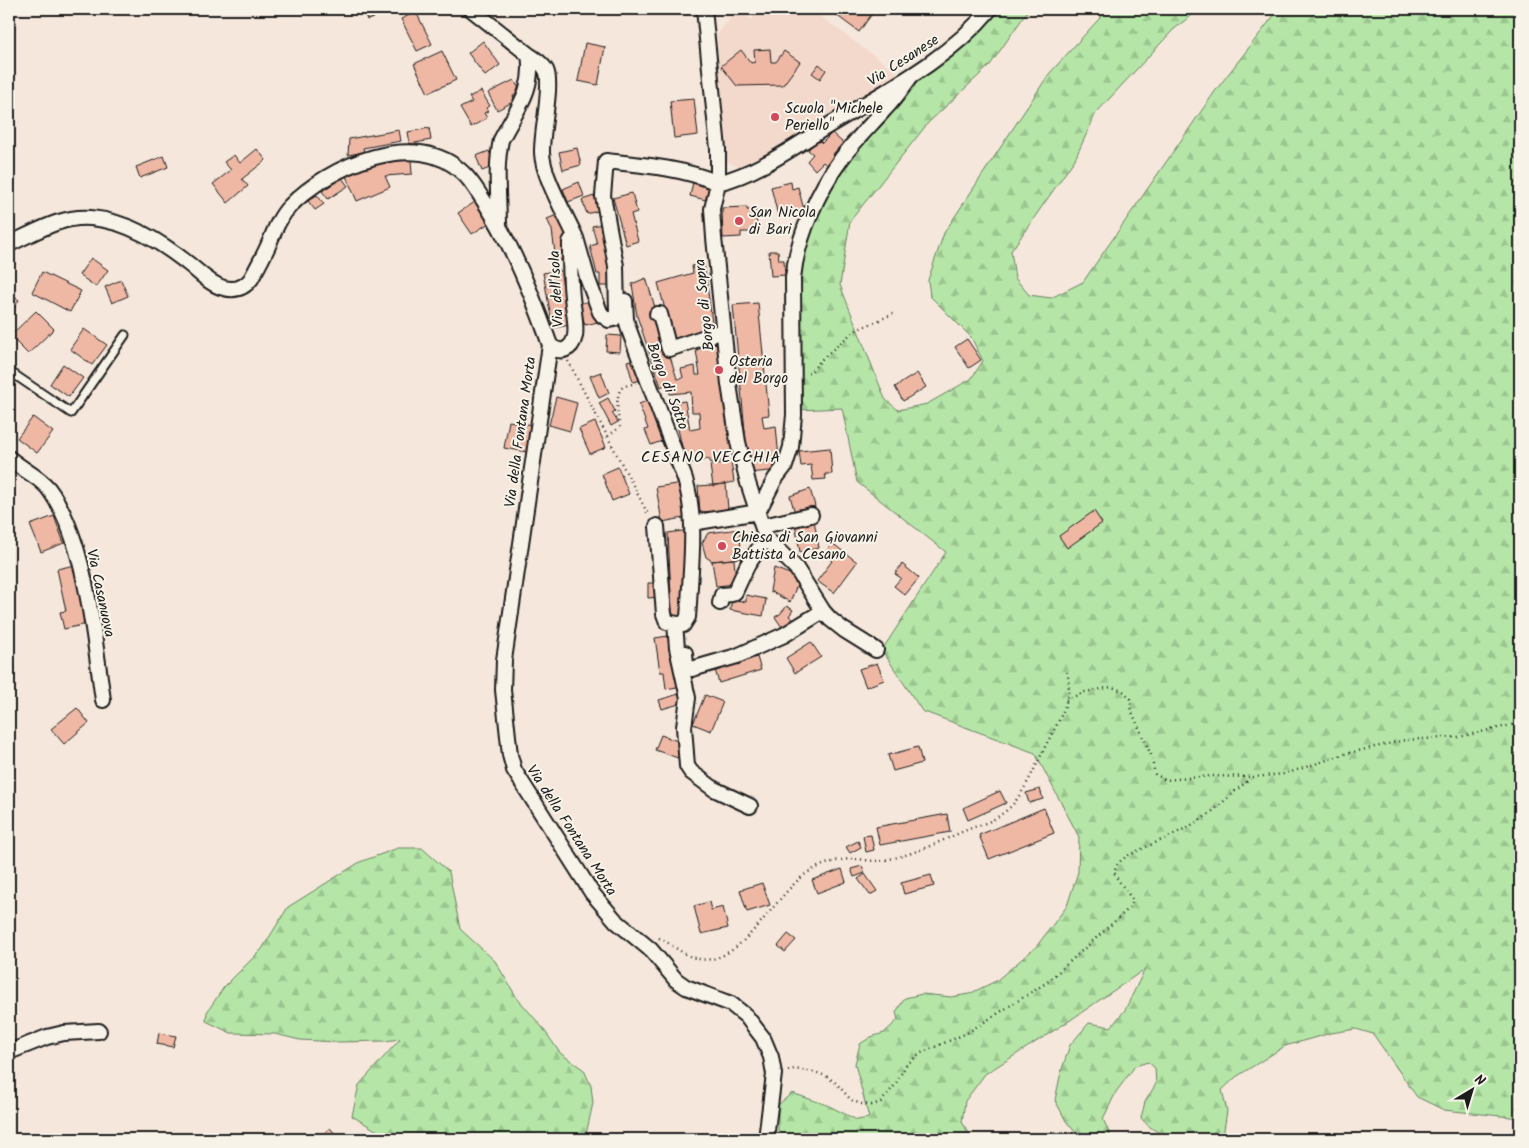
<svg xmlns="http://www.w3.org/2000/svg" width="1529" height="1148" font-family="Kalam,sans-serif">
<style>
.built{fill:#f3d9cb}
.forest{fill:url(#forest-firs);stroke:#688162}
.building{fill:#efb8a5;stroke:#1c1c1c}
.lines{fill:none;stroke-linecap:round;stroke-linejoin:round}
.lane-casing{stroke:#1c1c1c;stroke-width:11}
.street-casing{stroke:#1c1c1c;stroke-width:18}
.path{stroke:#1c1c1c;stroke-width:2.5;stroke-dasharray:1 4;stroke-linecap:butt}
.lane{stroke:#f7f3e8;stroke-width:7}
.street{stroke:#f7f3e8;stroke-width:14}
.poi-dot{fill:#d1495b;stroke:#f7f3e8;stroke-width:2}
.labels{text-anchor:middle;stroke-width:4;stroke-linejoin:round;paint-order:stroke}
.street-label{font-size:15px;fill:#1c1c1c;stroke:#f7f3e8}
.poi-label{font-size:15px;fill:#1c1c1c;stroke:#f7f3e8;text-anchor:start}
.neighbourhood-label{font-size:16px;letter-spacing:1px;fill:#1c1c1c;stroke:#f7f3e8}
</style>
<defs>
<pattern id="forest-firs" width="22" height="20" patternUnits="userSpaceOnUse" patternTransform="scale(1.25)"><rect width="22" height="20" fill="#b5e6a7"/><path d="M5 1l3.5 6h-7zM16 11l3.5 6h-7z" fill="#9bc58f"/></pattern>
</defs>
<rect width="100%" height="100%" fill="#f5e7db"/>
<filter id="ink" filterUnits="userSpaceOnUse"><feTurbulence type="fractalNoise" baseFrequency=".02" numOctaves="2"/><feDisplacementMap in="SourceGraphic" scale="10" xChannelSelector="R" yChannelSelector="G"/><feConvolveMatrix kernelMatrix="1 2 1 2 8 2 1 2 1" color-interpolation-filters="sRGB"/></filter>
<g filter="url(#ink)">
<path class="built" d="M738,9l13,11 9,-11h50l89,65 -155,95 -18,-8 -9,-126z"/>
<path class="forest" d="M997,9h32l-39,56 -62,58 -78,98 -10,64 45,114 13,11 29,-6 44,-25 12,-18 -12,-24 -41,-41 -2,-16 16,-47 105,-159 59,-65h91l-26,21 -77,83 -21,46 -64,92 4,27 14,17 22,3 32,-16 133,-192 63,-81h241v1109l-76,-8 -27,-13 -44,-63 -17,-5 -25,4 -46,13 -49,31 -14,13 5,21 -4,25 -2,3c-30,0 -59,5 -80,-21l4,-16 11,-18 -1,-16 -7,-6 -13,4 -19,26 -13,27 9,20h-31l-15,-18 -11,-21 6,-28 9,-27 19,-22 22,4 14,-17 20,-41 -76,52 -84,53 -20,27 -3,21 10,17h-194v-34l14,-12 35,12 30,15 12,-2 -14,-54 5,-20 11,-7 13,-4 14,-13 -2,-8 9,-14 17,-4 29,3 18,-3 27,-13 40,-34 31,-41 11,-34 1,-35 -44,-84 -113,-42 -40,-61 64,-98 -89,-70 -15,-74 -43,2 -1,-117 4,-37 19,-52 39,-60 55,-64 51,-38z
M398,848h24l27,24 11,57 35,32 22,37 25,29 18,26 24,17 7,16 2,17 -8,36h-194l-39,-23 7,-31 41,-46 -15,2 -48,1 -37,-2 -25,-6 -44,-1 -25,-12 1,-9 17,-25 38,-38 26,-42 72,-45z"/>
<path class="building" d="M828,9h42l4,2 -15,21z
M372,10l2,8 -7,2 -3,-8z
M416,12l16,32 -15,7 -16,-32z
M483,41l17,24 -15,11 -17,-23z
M585,43l20,4 -7,38 -20,-4z
M770,49l1,13h5l8,-11 16,11 -17,23 -46,1 -16,-20 20,-16 10,13 4,-1 -1,-12z
M442,51l14,29 -28,13 -14,-29z
M819,64l7,6 -6,9 -8,-6z
M514,80l7,12 -8,4 2,5 -18,9 -9,-17z
M481,91l9,15 -4,2 2,3 -4,2 3,5 -16,9 -11,-19 12,-6 -3,-5z
M694,99l4,36 -24,3 -4,-37z
M429,128l2,12 -21,4 -2,-12z
M399,130l2,11 -38,7 1,4 -16,3 1,-16z
M832,133l11,10 -10,11 2,3 -8,9 -4,-4 -8,8 -8,-9 6,-7 -5,-4 10,-11 4,4z
M577,148l4,17 -18,5 -4,-18z
M257,149l9,11 -24,19 6,7 -20,17 -15,-19 18,-14 -7,-8 10,-7 6,8z
M489,151l6,15 -13,5 -6,-15z
M164,156l4,11 -28,11 -4,-11z
M411,160l1,14 -27,2 5,11 -33,14 -11,-25 34,-14z
M342,178l6,8 -20,13 -6,-8z
M579,182l5,14 -16,6 -5,-13z
M693,182l20,4 -3,15 -20,-5z
M791,182l1,7 6,-2 6,23 -26,6 -7,-29z
M632,193l5,19 -6,2 7,27 -12,4 -13,-47z
M317,195l7,9 -9,6 -7,-9z
M597,195l4,15 -14,4 -5,-14z
M475,202l14,21 -17,11 -14,-21z
M747,207v3h9l1,22h-16v5l-18,1 -1,-30z
M562,213l6,46 -12,2 -4,-31 -5,-11z
M602,224l11,62h-13v-12h-3l-7,-28 7,-2 -5,-18z
M769,251h9l1,9h5l1,15 -14,1z
M91,258l17,12 -12,17 -17,-12z
M704,263l9,66 -39,14 -16,-60 35,-10 -1,-7z
M560,270l10,55 -17,3 -10,-55z
M42,272l39,19 -11,21 -38,-20z
M646,278l31,101 6,-1 -2,-9 14,-3 1,9h4l-4,-25 21,-7 17,116 -23,4 -2,-4 -23,5 -14,-61 13,-2 5,29 10,-2 -1,-16h-7l-1,-20 -21,2 -1,-11 -8,4 -24,-71 -5,-32z
M121,280l7,16 -16,7 -7,-16z
M9,294l10,6 -10,16z
M592,300l6,22 -13,3 -6,-21z
M758,303l11,112 -7,1 2,12 12,-2 4,44 -31,3 -16,-168z
M36,311l18,18 -26,25 -18,-18z
M84,329l23,16 -15,20 -22,-16z
M607,335l14,1 -1,16 -14,-1z
M967,339l14,21 -12,8 -14,-21z
M638,358l7,21 -12,3 -6,-21z
M63,364l20,14 -14,19 -19,-13z
M601,372l8,21 -10,5 -9,-22z
M917,373l9,14 -23,14 -8,-14z
M556,397l21,6 -7,28 -21,-6z
M608,398l7,13 -3,2 6,9 -7,4 -12,-23z
M652,399l15,40 -16,6 -6,-15 3,-1 -9,-25z
M33,417l20,15 -16,21 -20,-15z
M509,421l23,4 -5,27 -23,-4z
M595,422l11,25 -16,7 -11,-25z
M830,448l2,26h-7l1,5 -13,1 -2,-15 -10,1 -2,-15z
M731,462l3,20 -21,4 -3,-21z
M618,467l11,27 -17,7 -10,-27z
M683,483l6,34 -27,5 -6,-35z
M726,484l2,26 -28,2 -2,-26z
M810,489l5,17 -20,7 -5,-17z
M1094,511l8,12 -35,25 -8,-12z
M54,516l10,27 -23,9 -11,-27z
M814,520l5,28 -19,4 -5,-28z
M740,529l1,29 -29,3 -6,-4 -4,-14 6,-10z
M689,530l-4,88 -13,-2 -4,-83z
M832,543l25,19 -23,31 -17,-12 15,-20 -8,-6z
M734,559l2,25 -20,2 -4,-25z
M902,564l17,14 -14,17 -11,-9 7,-8 -6,-4z
M75,565l12,59 -23,5 -4,-17 6,-1 -9,-42z
M774,568l26,10 -10,24 -20,-11z
M648,583h11l1,14 -12,1z
M746,595l20,4 -3,17 -33,-6 2,-11 14,3z
M787,606l6,4 -4,6 9,7 -14,7 -9,-13 5,-3z
M675,635l7,51 -16,3 -2,-17h-4l-5,-34z
M811,642l10,15 -26,16 -9,-15z
M757,657l4,13 -42,13 -4,-13z
M877,663l7,17 -18,7 -7,-18z
M682,693l4,9 -24,7 -3,-9z
M705,695l18,7 -12,29 -18,-7z
M77,708l12,15 -25,21 -13,-15z
M661,735l22,8 -5,15 -23,-8z
M918,747l4,16 -29,8 -5,-16z
M1040,789l3,10 -14,4 -3,-10z
M1000,791l6,12 -38,17 -5,-12z
M1044,808l10,25 -65,26 -10,-24z
M947,814l3,18 -70,13 -4,-18z
M871,835l3,15 -8,2 -3,-16z
M858,841l3,6 -11,6 -4,-6z
M862,866l3,7 -11,4 -3,-8z
M842,869l4,13 -29,11 -5,-13z
M865,874l12,17 -7,4 -12,-16z
M931,875l3,11 -30,8 -3,-11z
M762,883l8,22 -23,7 -7,-22z
M709,902l2,8 12,-3 5,21 -27,6 -7,-28z
M788,934l8,6 -11,12 -7,-6z
M159,1033l17,3 -3,11 -16,-3z
M330,1128l10,11h-23z"/>
<g class="lines">
<g class="lane-casing">
<path id="lane" d="M9,371l62,42 54,-78"/>
</g>
<g class="street-casing">
<path id="street" d="M471,9l58,46c6,35 -13,55 -28,85 -6,28 -2,57 -2,86
M704,9l14,140v34l-6,26 2,29 15,146 9,58 10,41 18,55 30,30 27,43 7,8 14,11 32,20
M529,55c6,4 13,8 17,15 7,14 -5,64 -4,83 1,24 24,62 34,85
M718,183c40,-10 74,-35 108,-56 58,-35 121,-66 164,-118
M9,244c25,-11 53,-29 82,-26 37,3 70,24 99,47 10,8 21,20 34,23 11,3 20,0 27,-9 6,-11 12,-22 17,-33 6,-14 11,-29 22,-40 38,-40 127,-79 173,-33 9,8 14,18 21,28 28,43 49,95 66,144l-46,315 -1,30 7,65 4,15 78,123 24,28 35,29 25,30 10,7 45,17 15,12 17,22 8,19 3,17 -8,65
M625,301l1,18 3,11 56,149c12,40 6,84 4,125l-1,13 -5,8
M657,314h3l9,35 54,-18
M550,345c10,10 22,5 25,-9 2,-12 -2,-27 -3,-39 -2,-18 -2,-36 -2,-55l2,-3 4,-1 12,42 12,32 3,4 6,4 5,-1 3,-5 -1,-48 -13,-70 3,-35c38,4 77,7 112,22
M9,458c12,11 28,17 39,30 38,50 46,150 55,212
M758,512l17,-33 10,-13 6,-19 3,-32 -1,-137c4,-40 25,-88 49,-120 13,-18 29,-33 43,-49 10,-10 18,-22 26,-33
M692,523l66,-11
M657,526l7,88 3,8 16,3
M763,526l48,-11
M720,603l2,-8 10,-1 3,-2 12,-26 19,-28
M675,624l2,24 11,50 -4,29 3,39 4,6 23,17 36,17
M685,653l1,13 6,3 45,-13 47,-21 39,-24
M9,1052l38,-15 17,-4 35,-2"/>
</g>
<path class="path" d="M568,361l81,155
M808,373h2l12,-14 32,-28 39,-17
M608,436l12,-9c-2,-9 -6,-34 3,-40 4,-2 9,-3 13,-4
M1066,700l19,-8 27,-5 13,5 5,7 1,11 20,45 4,19 10,6 47,-4 42,1 31,-3 60,-20 60,-14 54,-3 61,-14
M659,938c12,5 22,16 36,20 47,14 82,-72 119,-89 12,-6 26,-10 40,-10 7,0 15,2 22,2 33,-3 64,-20 93,-32 10,-4 23,-7 31,-14 5,-3 11,-8 14,-12 14,-18 23,-40 33,-60 11,-20 27,-47 20,-71
M788,1071l6,-2 21,3 11,4 10,7 15,17 10,4 11,1 9,-3 14,-17 11,-20 15,-12 46,-20 79,-50 78,-70 7,-7 1,-7 -14,-19 -4,-8 4,-9 9,-7c24,-12 51,-22 73,-36 20,-12 34,-31 54,-43"/>
<use href="#lane" class="lane"/>
<use href="#street" class="street"/>
</g>
</g>
<g class="poi-dot">
<circle cx="775" cy="117" r="5"/>
<circle cx="739" cy="221" r="5"/>
<circle cx="719" cy="370" r="5"/>
<circle cx="722" cy="546" r="5"/>
</g>
<g class="labels">
<g class="street-label">
<text transform="translate(903 60) rotate(-33)" y="5">Via Cesanese</text>
<text transform="translate(556 289) rotate(-93)" y="5">Via dell'Isola</text>
<text transform="translate(704 305) rotate(-96)" y="5">Borgo di Sopra</text>
<text transform="translate(668 386) rotate(69)" y="5">Borgo di Sotto</text>
<text transform="translate(520 432) rotate(-82)" y="5">Via della Fontana Morta</text>
<text transform="translate(101 593) rotate(78)" y="5">Via Casanuova</text>
<text transform="translate(572 830) rotate(57)" y="5">Via della Fontana Morta</text>
</g>
<g class="poi-label">
<text x="785" y="113">Scuola "Michele<tspan x="785" dy="17">Periello"</tspan></text>
<text x="749" y="217">San Nicola<tspan x="749" dy="17">di Bari</tspan></text>
<text x="729" y="366">Osteria<tspan x="729" dy="17">del Borgo</tspan></text>
<text x="732" y="542">Chiesa di San Giovanni<tspan x="732" dy="17">Battista a Cesano</tspan></text>
</g>
<g class="neighbourhood-label">
<text x="711" y="462">CESANO VECCHIA</text>
</g>
</g>
<rect width="1529" height="1148" fill="none" stroke="#f7f3e8" stroke-width="30"/>
<rect x="15" y="15" width="1499" height="1118" fill="none" stroke="#1c1c1c" stroke-width="2" filter="url(#ink)"/>
<g transform="translate(1472 1090) rotate(38)" stroke="#f7f3e8" stroke-width="4" paint-order="stroke">
<path d="M0-4L9 19L0 12L-9 19Z" fill="#1c1c1c"/>
<text y="-8" font-size="14" font-weight="bold" text-anchor="middle" fill="#1c1c1c">N</text>
</g>
</svg>
